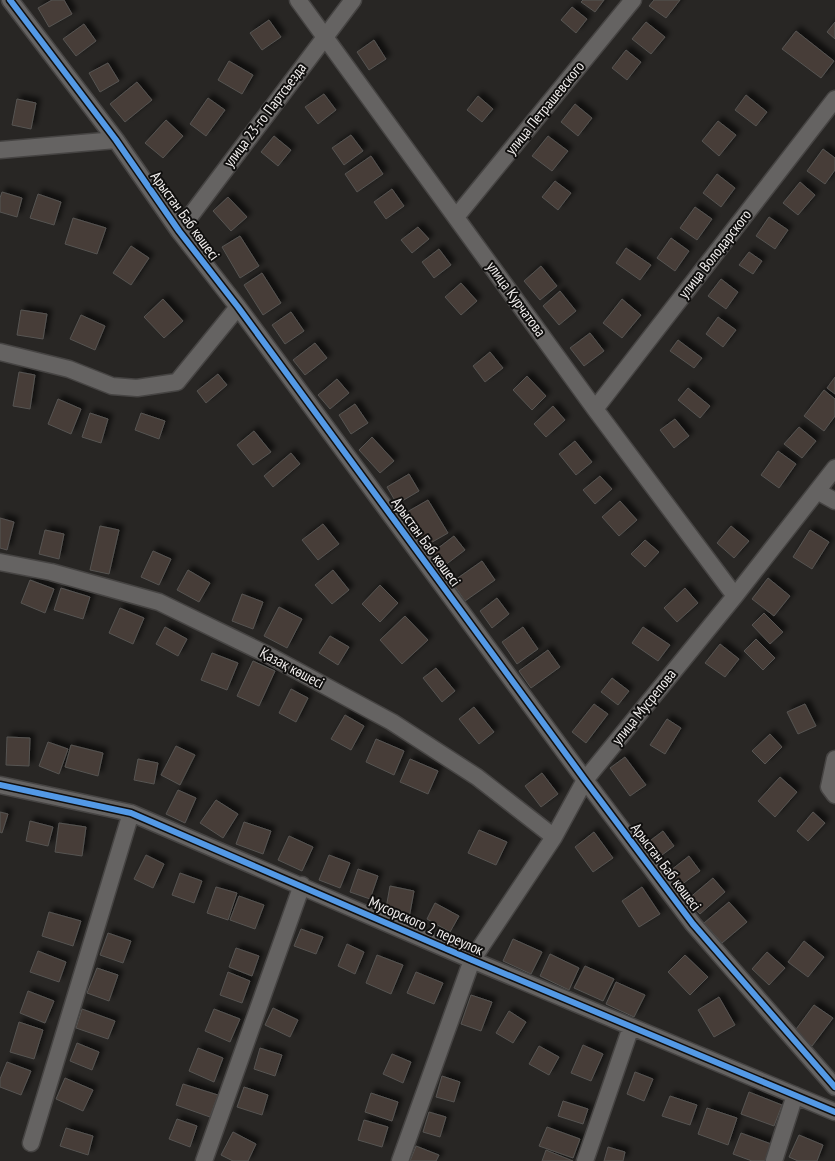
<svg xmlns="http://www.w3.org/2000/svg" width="835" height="1161" font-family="'PT Sans Narrow',sans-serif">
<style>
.building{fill:#463d37;stroke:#565452;filter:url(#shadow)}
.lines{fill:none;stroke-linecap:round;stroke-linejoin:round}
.minor-casing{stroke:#464443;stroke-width:19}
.minor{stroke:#656362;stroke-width:16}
.cycleway-casing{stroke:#100f0e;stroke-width:9}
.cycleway{stroke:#5399e6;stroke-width:6}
.labels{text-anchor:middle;stroke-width:4;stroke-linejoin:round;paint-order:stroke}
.street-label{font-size:15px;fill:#f1eeed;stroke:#100f0e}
</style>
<defs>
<filter id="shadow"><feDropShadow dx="4.5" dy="-4.5" stdDeviation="2.5" flood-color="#0009"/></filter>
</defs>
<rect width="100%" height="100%" fill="#282624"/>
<path class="building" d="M52,0h12l8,14 -23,13 -11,-19z
M583,0h21l-9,12 -14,-10z
M654,0h26l-14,18 -17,-12z
M572,7l15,12 -11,14 -15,-13z
M269,20l12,17 -19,13 -12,-17z
M646,22l19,15 -14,17 -19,-15z
M835,22v17l-8,-7z
M84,24l12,17 -20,15 -13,-17z
M796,31l38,30 -13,17 -39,-29z
M374,40l12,19 -17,11 -12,-18z
M626,50l15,12 -14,18 -15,-12z
M229,61l24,14 -11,19 -24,-14z
M108,63l11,18 -19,11 -11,-19z
M137,82l15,18 -27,22 -15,-18z
M324,94l12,16 -18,14 -13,-17z
M746,95l21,17 -11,14 -21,-16z
M478,96l15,13 -11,13 -15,-12z
M208,98l17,12 -19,26 -16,-12z
M17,99l19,4 -5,26 -19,-4z
M575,104l17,14 -14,18 -17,-14z
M166,120l17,16 -20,22 -18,-15z
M718,121l18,14 -17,21 -17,-15z
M351,135l12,16 -19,14 -12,-17z
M274,136l17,14 -13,16 -17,-14z
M548,136l20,15 -16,20 -20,-15z
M823,149l12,9v12l-10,14 -18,-13z
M371,156l12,18 -26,18 -12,-18z
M717,174l18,14 -14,19 -18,-14z
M555,181l16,12 -13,17 -16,-13z
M800,182l15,13 -17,20 -15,-12z
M392,189l12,17 -18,13 -12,-17z
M2,192l20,6 -5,19 -17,-5v-14z
M38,194l23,8 -7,23 -24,-7z
M228,197l19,20 -16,14 -18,-20z
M695,207l17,12 -15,21 -17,-12z
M769,217l19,13 -13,19 -19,-13z
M73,218l33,10 -9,26 -32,-10z
M418,227l11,12 -17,14 -11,-13z
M240,236l19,30 -19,12 -18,-31z
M671,238l18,13 -14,20 -18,-13z
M131,246l18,12 -18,27 -18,-12z
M626,248l25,17 -11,15 -24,-17z
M439,249l12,16 -17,13 -12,-16z
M749,252l13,9 -9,13 -14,-9z
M541,266l16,20 -17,14 -16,-19z
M262,273l19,30 -18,12 -19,-30z
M721,279l17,13 -12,17 -18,-13z
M461,283l16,18 -16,14 -16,-18z
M560,291l16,20 -17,14 -16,-19z
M163,299l20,22 -19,17 -20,-21z
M622,299l19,16 -19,23 -19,-15z
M21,310l26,4 -4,25 -26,-4z
M291,312l13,19 -19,13 -13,-19z
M81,315l24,11 -10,24 -25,-11z
M718,317l18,13 -13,17 -17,-13z
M590,333l14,18 -20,15 -14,-18z
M678,340l24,18 -8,10 -24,-17z
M315,343l12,15 -22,17 -12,-15z
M490,352l13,16 -18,14 -12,-16z
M19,372l16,3 -5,34 -17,-3z
M218,374l9,11 -21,18 -9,-12z
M527,376l19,20 -14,14 -19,-20z
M835,377v17l-8,-6z
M337,379l12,14 -19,16 -12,-14z
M688,388l22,18 -10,12 -22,-18z
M824,390l11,9v17l-11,15 -20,-15z
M58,399l23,10 -10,25 -23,-10z
M355,404l13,19 -17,11 -12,-19z
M553,406l12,14 -19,17 -12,-13z
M90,413l18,6 -7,24 -19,-6z
M141,413l24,8 -6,18 -24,-9z
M675,419l14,17 -15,12 -14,-18z
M799,427l17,14 -14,17 -18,-14z
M254,431l17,21 -18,13 -16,-20z
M372,437l22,24 -14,12 -21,-23z
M575,441l17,21 -16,13 -17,-21z
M778,451l18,13 -17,24 -18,-13z
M291,453l9,11 -27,23 -9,-11z
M409,474l10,17 -22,13 -10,-17z
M600,476l12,13 -17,15 -12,-14z
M428,500l20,33 -21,12 -20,-33z
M620,501l17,19 -18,16 -17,-19z
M0,518l14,4 -7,28 -7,-2z
M323,524l16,20 -21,16 -16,-20z
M100,526l19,4 -10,44 -19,-4z
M731,526l18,15 -15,17 -17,-15z
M45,530l19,4 -5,25 -20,-5z
M810,530l19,12 -17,27 -19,-12z
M454,536l11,14 -21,16 -11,-14z
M645,540l14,12 -14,15 -14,-13z
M153,551l18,8 -12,26 -18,-8z
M482,561l13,19 -30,21 -13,-19z
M188,570l22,13 -11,19 -22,-12z
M333,570l16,20 -17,14 -17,-19z
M768,578l22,18 -16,20 -22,-17z
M30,580l24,9 -9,24 -24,-10z
M380,585l18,18 -18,19 -18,-18z
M61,588l29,9 -7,22 -29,-9z
M685,588l13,15 -21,19 -13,-14z
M242,594l21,8 -10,27 -21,-8z
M497,598l12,16 -17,14 -12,-17z
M279,607l23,12 -15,29 -23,-12z
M120,608l24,10 -11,26 -24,-11z
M764,613l19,19 -13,12 -18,-19z
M405,616l23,24 -26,24 -22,-24z
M165,627l22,12 -9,17 -22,-12z
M523,627l15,22 -21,15 -15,-22z
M643,627l27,18 -12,16 -26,-18z
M330,636l19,11 -11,18 -19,-12z
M756,639l19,19 -12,12 -19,-19z
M720,644l19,15 -14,18 -20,-14z
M548,650l12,17 -29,21 -12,-17z
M212,653l26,10 -11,27 -26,-10z
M253,661l22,10 -16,35 -22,-10z
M436,668l19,23 -13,11 -19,-24z
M612,678l17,13 -11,14 -17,-13z
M291,689l17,9 -12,24 -17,-9z
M594,704l14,10 -22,29 -14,-11z
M805,704l11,22 -18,8 -11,-22z
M474,707l20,25 -15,12 -20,-25z
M345,715l19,11 -13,24 -20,-11z
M667,719l14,9 -16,26 -15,-9z
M770,734l12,13 -17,17 -13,-13z
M7,737l23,1 -1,28 -23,-1z
M376,739l28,12 -10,24 -28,-13z
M48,742l20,7 -9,25 -20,-8z
M71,745l32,8 -5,23 -33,-9z
M176,746l19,9 -15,30 -19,-10z
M625,757l21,28 -16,11 -20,-28z
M138,759l20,4 -4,21 -20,-4z
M410,759l28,12 -10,23 -28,-12z
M542,773l16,21 -17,13 -16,-21z
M780,777l17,15 -22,25 -17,-16z
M178,790l18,8 -11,25 -19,-9z
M216,800l22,14 -15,24 -23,-15z
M0,812l8,2 -6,19 -2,-1z
M813,812l12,11 -17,18 -11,-10z
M30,821l23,6 -5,19 -22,-5z
M244,822l27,9 -8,23 -27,-10z
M59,823l27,4 -4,29 -27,-4z
M479,830l28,12 -11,23 -28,-12z
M663,831l11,15 -20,15 -11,-15z
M594,832l19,26 -20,14 -18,-25z
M289,836l24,11 -11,24 -24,-11z
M146,855l18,9 -11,24 -19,-9z
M329,855l21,8 -10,25 -21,-8z
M689,856l11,15 -23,17 -11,-14z
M358,869l20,7 -8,23 -20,-7z
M180,873l22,8 -8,22 -22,-8z
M713,878l12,14 -25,22 -13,-14z
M390,886l24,5 -5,27 -24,-4z
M216,887l21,6 -9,27 -21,-7z
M642,887l18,27 -21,13 -17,-26z
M239,896l25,9 -9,24 -25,-9z
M729,902l18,20 -25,21 -18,-20z
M435,903l24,13 -9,16 -23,-13z
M49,912l32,9 -8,25 -31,-10z
M301,929l22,8 -7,17 -22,-8z
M108,933l23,8 -8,22 -23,-8z
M513,939l29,13 -11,22 -28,-13z
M804,941l20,16 -16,20 -20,-15z
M347,944l17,8 -9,22 -17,-8z
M236,948l23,8 -7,20 -23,-9z
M38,951l28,11 -7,20 -29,-10z
M767,952l18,16 -16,17 -17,-16z
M550,954l29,14 -10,22 -29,-14z
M377,955l26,10 -12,29 -25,-11z
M685,955l23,22 -18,18 -22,-23z
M585,966l29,13 -11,22 -29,-13z
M97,968l21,7 -9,26 -22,-8z
M228,972l22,9 -8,22 -22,-8z
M416,972l27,11 -9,21 -27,-11z
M616,982l29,13 -11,22 -28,-13z
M28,991l26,10 -9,22 -25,-10z
M471,995l21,7 -11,29 -20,-7z
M719,997l16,28 -21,12 -16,-27z
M814,1005l19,13 -21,28 -18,-14z
M273,1008l25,12 -8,17 -25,-12z
M82,1009l33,12 -7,18 -32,-11z
M214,1009l26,10 -10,23 -25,-11z
M509,1011l17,11 -13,21 -17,-10z
M19,1022l24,8 -9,29 -24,-7z
M77,1043l22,9 -7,18 -22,-9z
M583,1045l20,9 -12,27 -20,-8z
M539,1046l20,11 -10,18 -20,-11z
M198,1048l25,10 -9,24 -25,-11z
M260,1048l22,7 -7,21 -21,-7z
M392,1054l19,8 -8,21 -20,-9z
M7,1062l24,9 -10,24 -21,-8v-8z
M635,1072l18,7 -9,22 -17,-7z
M442,1076l18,6 -6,20 -18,-5z
M65,1078l28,12 -10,21 -27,-12z
M183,1084l35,11 -8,22 -34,-12z
M244,1087l24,8 -6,20 -25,-8z
M749,1092l33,13 -8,21 -33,-12z
M371,1093l27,9 -6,19 -27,-9z
M670,1096l27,9 -7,20 -28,-9z
M563,1101l25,8 -5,15 -25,-8z
M707,1108l30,10 -9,27 -30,-11z
M429,1112l17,5 -6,20 -17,-5z
M177,1119l20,7 -7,21 -21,-8z
M364,1120l24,7 -6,20 -24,-7z
M547,1127l33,12 -7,19 -34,-12z
M66,1128l27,8 -5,19 -28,-9z
M233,1132l23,12 -8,17h-15l-12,-6z
M741,1133l33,12 -6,16h-16l-19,-7z
M799,1135l24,10 -6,16h-19l-9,-4z
M416,1146l23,9 -3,6h-26z
M608,1147l17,5 -2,9h-19z
M546,1150l27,11h-31z"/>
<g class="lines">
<g class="minor-casing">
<path id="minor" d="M10,0l106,140 63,91 59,76 347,473 108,144 142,163
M298,0l297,409 140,187
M0,150l116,-10
M456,217l177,-217
M179,231l174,-231
M0,352l69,17 43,17 25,2 40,-6 61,-75
M595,409l240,-310
M817,491l18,10
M0,562l51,10 108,30 109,53 124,67 85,55 77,60
M835,759l-6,28 6,8
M0,785l131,28 341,147 363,152
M31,1143l100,-330
M204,1161l98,-276
M400,1161l72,-201 82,-123 31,-57 150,-184 100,-128
M585,1161l46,-134
M774,1161l21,-66"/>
</g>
<use href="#minor" class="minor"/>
<g class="cycleway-casing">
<path id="cycleway" d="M10,0l106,140 63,91 59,76 347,473 108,144 142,163
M0,785l131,28 341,147 363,152"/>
</g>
<use href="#cycleway" class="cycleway"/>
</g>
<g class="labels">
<g class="street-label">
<text transform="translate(545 108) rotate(-51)" y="5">улица Петрашевского</text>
<text transform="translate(265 115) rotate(-53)" y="5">улица 23-го Партсъезда</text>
<text transform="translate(185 216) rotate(54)" y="5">Арыстан Баб көшесі</text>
<text transform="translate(715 254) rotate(-52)" y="5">улица Володарского</text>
<text transform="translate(516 299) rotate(54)" y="5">улица Курчатова</text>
<text transform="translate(426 542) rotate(54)" y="5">Арыстан Баб көшесі</text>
<text transform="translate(292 668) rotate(28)" y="5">Қазақ көшесі</text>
<text transform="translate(644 707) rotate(-51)" y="5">улица Мусрепова</text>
<text transform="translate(666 867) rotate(53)" y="5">Арыстан Баб көшесі</text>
<text transform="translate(426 926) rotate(24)" y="5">Мусорского 2 переулок</text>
</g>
</g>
</svg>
